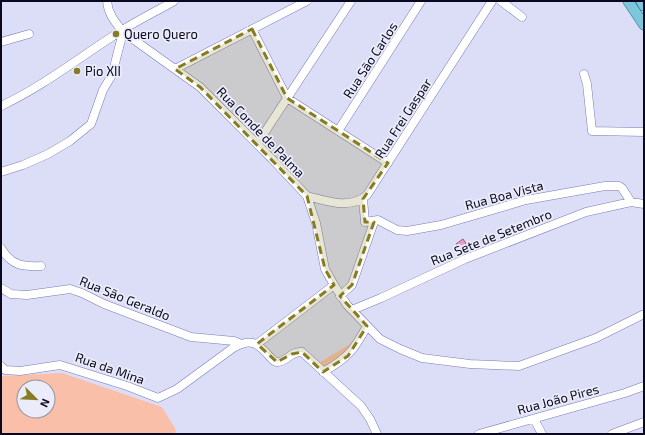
<svg xmlns="http://www.w3.org/2000/svg" width="645" height="435" font-family="'Exo 2',sans-serif">
<style>
.green{fill:#f9bfa8;fill-rule:evenodd}
.building{fill:#ea9bcc;stroke:#995f83}
.lines{fill:none;stroke-linecap:round;stroke-linejoin:round}
.minor-casing{stroke:#797bb6;stroke-width:9}
.major-casing{stroke:#1d6b89;stroke-width:11}
.minor{stroke:#fff;stroke-width:8}
.major{stroke:#7ec6db;stroke-width:10}
.marked{fill:#877c22;fill-opacity:0.2;stroke:#877c22;stroke-width:3;stroke-dasharray:8 5;stroke-linejoin:round}
.poi-dot{fill:#877c22;stroke:#ebecf9;stroke-width:1.5}
.labels{text-anchor:middle;stroke-width:3.5;stroke-linejoin:round;paint-order:stroke}
.poi-label{font-size:13px;fill:#09081e;stroke:#ebecf9;text-anchor:start}
.street-label{font-size:13px;fill:#09081e;stroke:#ebecf9}
</style>
<rect width="100%" height="100%" fill="#dcdef8"/>
<path class="green" d="M352,343c-5,14 -18,20 -31,27l-4,-6z
M62,373l100,34 14,23 -1,4h-174v-58zM24,387h24v24h-24z"/>
<path class="building" d="M463,239l4,6 -2,1 4,5 -7,2 -6,-9z"/>
<g class="lines">
<g class="minor-casing">
<path id="minor" d="M107,1c1,13 8,21 16,31l77,55 72,72 35,37 9,27 9,46 9,16 13,20 33,34 20,10 22,9 48,6 49,2 77,-28 48,-24
M501,1l21,16
M252,29l35,69 101,65
M1,42l28,-8
M175,69l132,-68
M584,74l3,10 5,47 52,1
M1,106c43,-20 80,-50 120,-75 17,-11 36,-20 53,-30
M338,131l83,-130
M257,144l94,-143
M1,172l22,-7 25,-11 22,-13 21,-17 12,-34 9,-15 11,-43
M307,196c19,5 43,14 60,-1l125,-194
M363,199l2,23 13,-2 19,10 10,1 34,-6 85,-25 79,-14h14l3,2 9,14
M1,248c10,17 21,19 40,18
M1,288l10,6 16,1 43,-6 12,4 22,11 87,33 43,4 7,3
M340,296l12,-11 22,-63
M352,310l29,-12 84,-39 121,-47 45,-10 13,2
M257,344l77,-59
M1,366l4,4 15,1 40,-6 67,21 31,12 19,-9 56,-41c18,-10 24,-6 37,9 2,2 4,5 7,5 9,1 13,-11 25,-10l59,54 9,13 7,15
M323,372c25,-14 31,-22 44,-46
M534,419l8,15
M479,434l146,-41 19,-7
M612,434l32,-12"/>
</g>
<g class="major-casing">
<path id="major" d="M628,1l16,24
M641,1l3,5"/>
</g>
<use href="#minor" class="minor"/>
<use href="#major" class="major"/>
</g>
<path class="marked" d="M252,29l35,69 101,65 -25,36 2,23h9l-22,63 -12,11 27,30 -19,30 -25,16 -21,-20 -10,2 -15,8 -20,-18 77,-59 -9,-16 -18,-73 -107,-109 -25,-18z"/>
<g class="poi-dot">
<circle cx="116" cy="34" r="4"/>
<circle cx="77" cy="71" r="4"/>
</g>
<g class="labels">
<g class="poi-label">
<text x="124" y="39">Quero Quero</text>
<text x="85" y="76">Pio XII</text>
</g>
<g class="street-label">
<text transform="translate(370 60) rotate(-57)" y="5">Rua São Carlos</text>
<text transform="translate(403 118) rotate(-57)" y="5">Rua Frei Gaspar</text>
<text transform="translate(261 132) rotate(46)" y="5">Rua Conde de Palma</text>
<text transform="translate(504 195) rotate(-15)" y="5">Rua Boa Vista</text>
<text transform="translate(491 237) rotate(-22)" y="5">Rua Sete de Setembro</text>
<text transform="translate(125 298) rotate(22)" y="5">Rua São Geraldo</text>
<text transform="translate(110 368) rotate(19)" y="5">Rua da Mina</text>
<text transform="translate(558 399) rotate(-15)" y="5">Rua João Pires</text>
</g>
</g>
<rect width="645" height="435" fill="none" stroke="#09081e" stroke-width="4"/>
<g transform="translate(36 399) rotate(114)"><circle r="19" fill="#ebecf9" stroke="#9191a1"/>
<path d="M0-3L7 15L0 10L-7 15Z" fill="#877c22"/>
<text y="-6" font-size="11" font-weight="bold" text-anchor="middle" fill="#09081e">N</text>
</g>
</svg>
